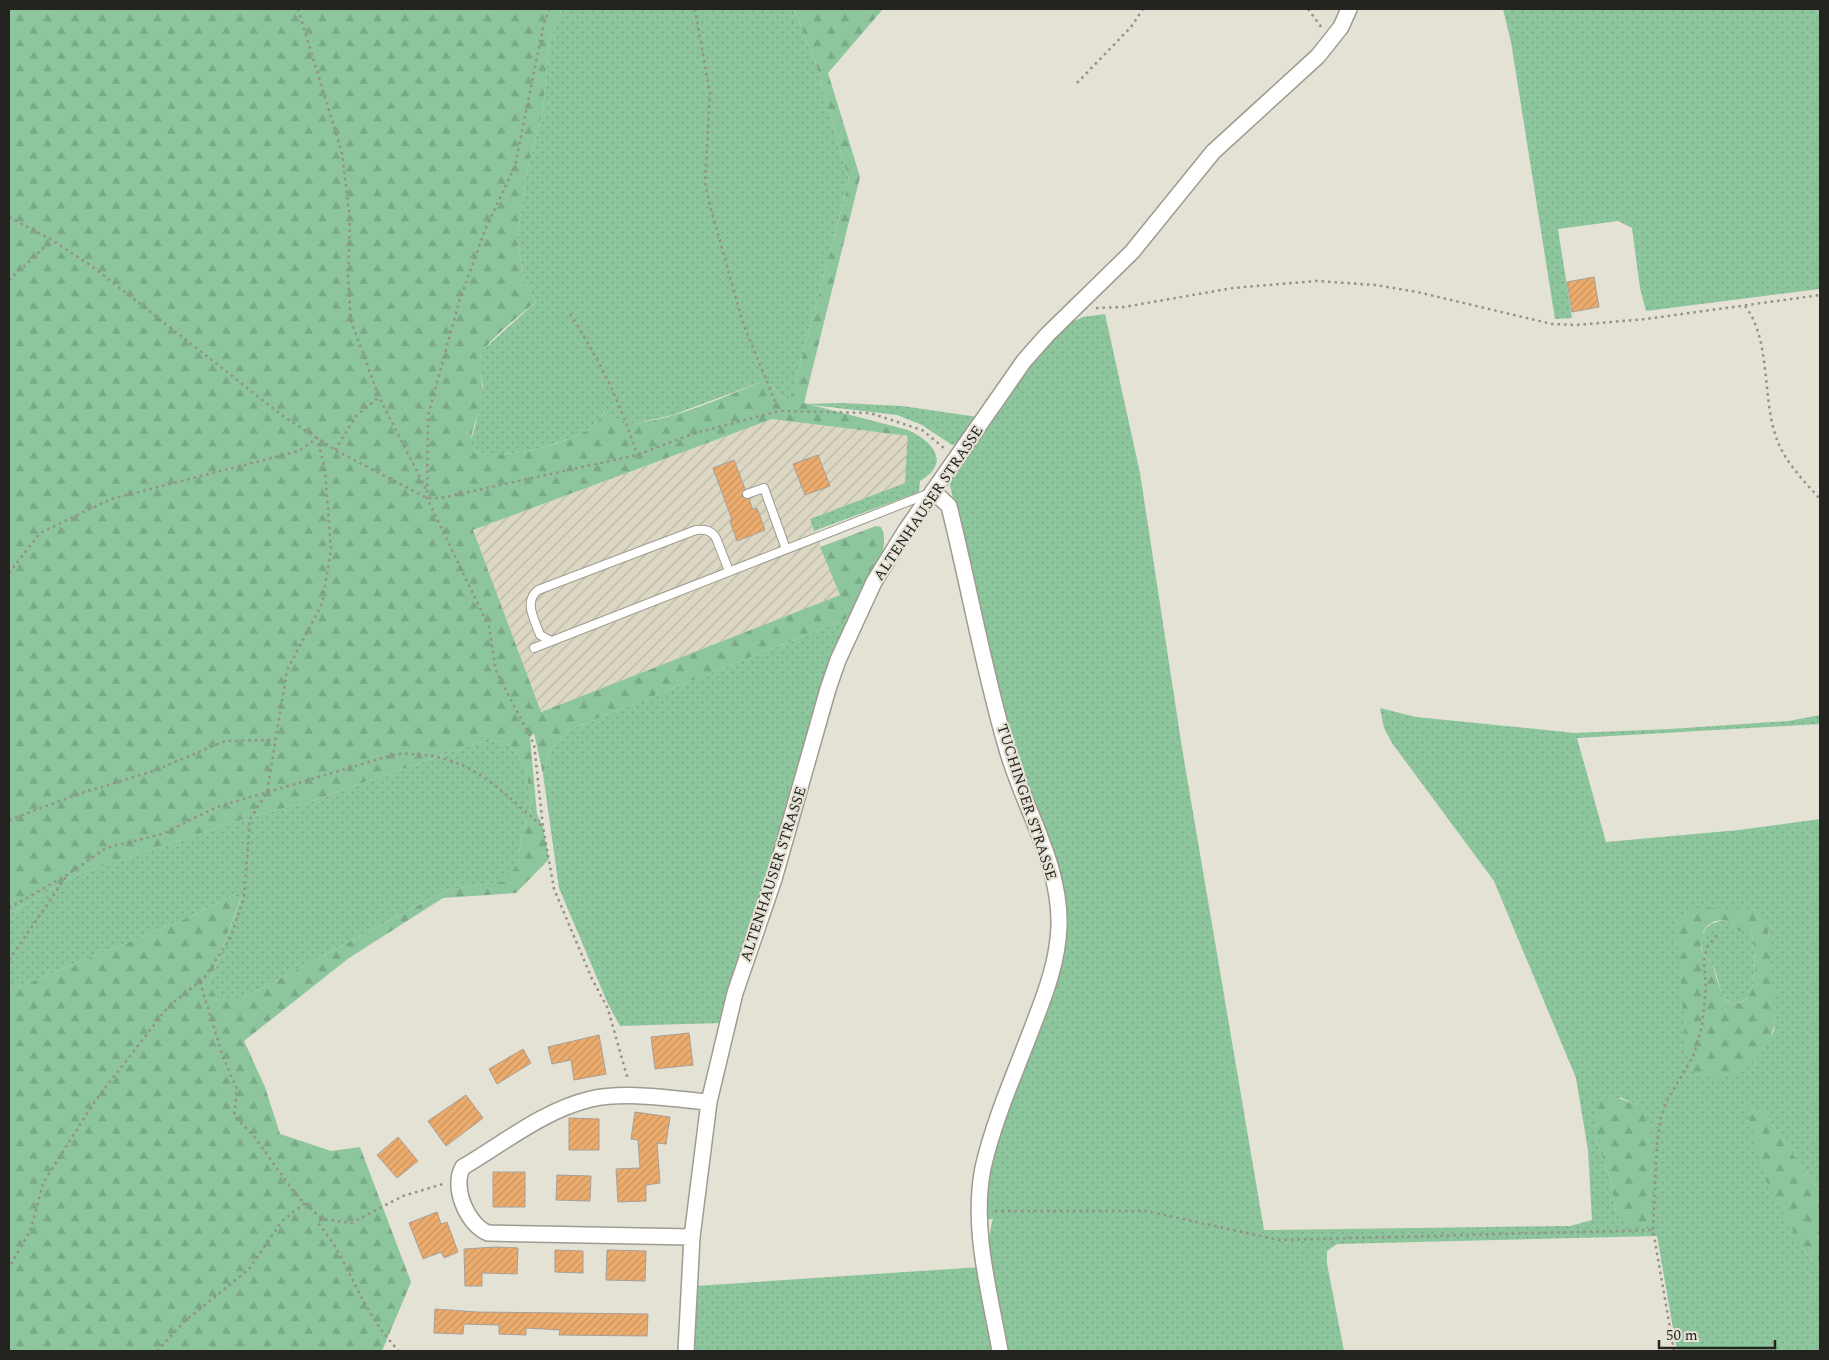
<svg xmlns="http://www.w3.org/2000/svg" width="1829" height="1360" font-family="Spectral,serif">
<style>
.industrial{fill:url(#industrial-furrows)}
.grass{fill:url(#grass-dots);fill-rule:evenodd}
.forest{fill:url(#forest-firs);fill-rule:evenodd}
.building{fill:url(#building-hatch);stroke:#a89f96}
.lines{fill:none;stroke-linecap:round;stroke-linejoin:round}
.lane-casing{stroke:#9e9b8f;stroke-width:10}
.street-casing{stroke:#9e9b8f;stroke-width:18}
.path{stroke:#939188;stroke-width:2.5;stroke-dasharray:2.5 4;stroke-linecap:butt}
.lane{stroke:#fff;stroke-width:8}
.street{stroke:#fff;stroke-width:15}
.labels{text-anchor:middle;stroke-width:4.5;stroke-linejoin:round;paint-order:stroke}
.street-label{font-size:15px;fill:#25231f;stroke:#e4e1d5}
</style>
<defs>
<pattern id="industrial-furrows" width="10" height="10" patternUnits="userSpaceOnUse" patternTransform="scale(1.25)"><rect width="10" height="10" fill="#dbd7c3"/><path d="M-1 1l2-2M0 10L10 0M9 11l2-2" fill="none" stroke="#bcb8a7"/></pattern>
<pattern id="grass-dots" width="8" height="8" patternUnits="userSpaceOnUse" patternTransform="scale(1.25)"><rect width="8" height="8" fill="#8dc59d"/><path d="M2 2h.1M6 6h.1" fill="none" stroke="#7aa987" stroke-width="1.8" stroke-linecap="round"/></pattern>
<pattern id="forest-firs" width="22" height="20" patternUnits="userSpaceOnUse" patternTransform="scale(1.25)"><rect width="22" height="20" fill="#8dc59d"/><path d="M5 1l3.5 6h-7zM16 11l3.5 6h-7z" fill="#7aa987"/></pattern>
<pattern id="building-hatch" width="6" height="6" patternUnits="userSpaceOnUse" patternTransform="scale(1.25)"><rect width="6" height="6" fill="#ecac6e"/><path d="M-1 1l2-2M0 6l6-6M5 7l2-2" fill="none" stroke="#ca945f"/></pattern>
</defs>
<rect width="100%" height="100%" fill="#e4e1d5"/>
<path class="industrial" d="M772,419l137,17 -4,47 -95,36 30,76 -299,117 -68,-182z"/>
<path class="grass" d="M562,9h232l21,53 34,118 -56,212 -5,7 -8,-2 -7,-12 -12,-3 -88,33 -49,11 -13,-5 -7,-10c-3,5 -7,12 -11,15 -26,19 -87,34 -118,26l-5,-8 8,-29 5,-30 -4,-18 4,-17 53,-48 -12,-23 -7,-41 10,-66 16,-61 6,-69z
M1503,9h317v280l-174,22 -6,-23 -8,-60 -14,-7 -60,8 14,89 -17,1 -44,-277z
M1105,314l35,159 42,275 82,482 306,-4 22,-6 -4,-70 -12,-72 -82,-197 -102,-138 -8,-15 -4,-20 36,9 159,16 95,-4 119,-8 31,-6v9l-243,14 29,104 133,-12 81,-11v373l-56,-79 -17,-5 56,141 17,21v81h-143l-20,-115 -320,8 -10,7v13l17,87h-340c-7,-39 -23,-94 -11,-132h-10l5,-52 75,-235 -49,-172 -65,-279 86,-123 37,-36 11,-5zM1699,908l70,24v27l6,65 -1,7 -15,25 -72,9zM1620,1097l12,6 11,9 -27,100 -6,-34 -15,-41z
M842,403l60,3 76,11 -18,26 -8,2 -30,-20 -25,-10 -93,-11z
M908,430c26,12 43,33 12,51l-1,11 -105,39 -4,-12 95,-36z
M851,614l-131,409 -100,3 -12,-22 -49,-116 -16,-114 8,-25 18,-19 277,-111z
M497,741l12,4 16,21 7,39 -11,33 -3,25 -12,18 -59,9 -204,108h-26l-8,-14 32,-85 -4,-6 -45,23 -183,75v-77l67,-39 168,-56 67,-18 166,-58z
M1725,920l7,2 2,5 17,4c5,20 11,89 -28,68 -5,-16 -6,-35 -20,-45 -5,-19 2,-32 22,-34z
M981,1267l15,84h-303l2,-65z"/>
<path class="forest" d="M9,9h553l-13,33 -6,69 -16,61 -10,66 7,41 12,23c-12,10 -48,38 -53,50 -7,16 2,32 -1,49 -3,18 -17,34 -7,51 31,8 93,-7 118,-26 5,-4 8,-11 12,-15l6,10c36,12 114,-25 150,-39l12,3 7,12 8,2 5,-7 56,-212 -34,-118 -21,-53h89l-55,64 32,104 -56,226 104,27 1,6 -137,-17 -299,111 68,182 299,-117 -20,-48 56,-21 5,1c13,22 -18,76 -35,92l-277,111 -18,19 -8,25 -9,-41 -4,5 7,76 6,13 6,32 -33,34 -73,5 -94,60 -105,83 21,46 15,47 51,17 29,-4 51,135 -29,69h-373v-360l183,-75 45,-23 4,5 -32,86 8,14h26l204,-108 58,-9 13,-18 3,-25 11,-33 -7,-39 -16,-21 -12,-4 -20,2 -166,58 -67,18 -168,56 -67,39z
M1698,908c24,0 44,-1 66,9l4,7 7,100 -5,15 -11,17 -21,20 -24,2 -22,-7 -5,-5 -11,-147 10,-8zM1725,920l7,2 2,5 5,4h12c5,19 11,90 -28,68l-11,-36 -9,-9 -2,-6 2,-16 4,-6 8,-5z
M1609,1097c12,1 25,5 34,15 15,19 8,85 7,110l-12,5 -13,-2 -9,-13 -6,-34 -15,-41 1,-24 4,-10z
M1746,1107l18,6 56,79v78l-17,-21 -37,-68z"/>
<path class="building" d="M1594,277l5,30 -27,5 -5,-30z
M818,455l12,31 -25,9 -12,-31z
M734,460l11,29 -3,7 7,3 4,11 4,-2 8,22 -28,11 -7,-20 2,-1 -19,-52z
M689,1033l4,32 -38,4 -4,-32z
M599,1035l7,39 -32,6 -3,-20 -19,4 -4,-17z
M523,1049l8,14 -34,21 -8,-15z
M466,1095l17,23 -37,28 -18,-25z
M635,1112l35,5 -4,27 -9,-1 3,40 -14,2v16l-28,1 -2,-33 24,-1 -2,-28 -7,-1z
M569,1118l30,1v31h-30z
M398,1137l20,24 -21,17 -20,-23z
M493,1172h32v35h-32z
M557,1175l34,1 -1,25 -34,-1z
M437,1212l4,12 6,-2 11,30 -14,6 -3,-6 -18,7 -14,-36z
M496,1247l22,1 -1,26 -35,-1v13h-17l-1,-37z
M555,1250l28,1v22l-28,-1z
M607,1250l39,1 -1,30 -39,-1z
M435,1309l42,3 171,2 -1,22 -88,-1 1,-5 -34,-2v7l-27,-1v-9l-35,-1 -1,10 -29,-1z"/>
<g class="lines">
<g class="lane-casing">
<path id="lane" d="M747,494l17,-6 22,61
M551,641l-11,-6c-5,-15 -17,-33 -2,-45l158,-60c9,-1 15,0 20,8l13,33
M534,648l396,-155"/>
</g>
<g class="street-casing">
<path id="street" d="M933,491l16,15c20,80 34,161 57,240 16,59 55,117 53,180 -1,34 -13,66 -25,97 -18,48 -40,96 -51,145 -12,60 7,125 17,183
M692,1237l-204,-4c-21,-8 -37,-47 -25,-66 41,-24 81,-57 128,-68 35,-8 82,0 118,3
M686,1351l6,-114 17,-135 26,-109 39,-114 54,-190 10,-29 36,-78 32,-52 118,-169 23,-26 85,-83 81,-100 105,-96 23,-29 8,-18"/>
</g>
<path class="path" d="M298,9l44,144 8,66 -2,58 3,44 28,76 47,92
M550,9l-6,14 -29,143 -30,64 -26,72 -31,114 -1,82 62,129 7,44 38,73 9,83 11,62 38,90 16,30 20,71
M695,9l15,85 -5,88 4,20 34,121 36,88
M1308,9l14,19
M1077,83l54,-56 12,-18
M9,217l43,23 41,27 190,149 52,34 92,48h14l196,-43 55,-21 87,-23 91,2 52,17 22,18
M9,280l43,-40
M1745,306c26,33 17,91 31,131 8,24 27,43 44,62
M1096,308l28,-1 109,-19 83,-7 60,4 41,7 135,32 24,1 70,-6 174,-24
M570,314c29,45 51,89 67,141
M335,450l21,-34 23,-19
M9,573l31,-40 71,-34 188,-48 18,-13 8,31 6,81 -9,54 -35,66 -20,122 -17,27 -6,78 -13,40 -27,41 -36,29 -73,94 -52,82 -12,46 -22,39
M9,820l72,-27 70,-21 74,-31 50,-1
M9,908l58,-33 39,-27 56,-14 55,-27 179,-53c71,-3 97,30 147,73
M9,960l57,-83
M200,982l23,75 14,32 -3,27 19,19 44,61 25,23 29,4 52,-27 40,-12
M995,1211h151l133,29 374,-10
M322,1219l-4,4c8,10 16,21 22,32 18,35 32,68 59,96
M157,1351l27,-29 65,-53 33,-48 23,-18
M1674,1351l-21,-121 4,-88 4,-25 5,-15 27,-45 9,-31 4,-39 -2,-25 3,-15 10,-12"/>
<use href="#lane" class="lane"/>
<use href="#street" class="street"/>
</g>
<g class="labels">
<g class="street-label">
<text transform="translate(928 503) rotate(-56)" y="5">ALTENHAUSER STRASSE</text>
<text transform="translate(1027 802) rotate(72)" y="5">TUCHINGER STRASSE</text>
<text transform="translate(773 874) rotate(-72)" y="5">ALTENHAUSER STRASSE</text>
</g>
</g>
<rect width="1829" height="1360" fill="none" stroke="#25231f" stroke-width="20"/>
<path d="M1659 1340v8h116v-8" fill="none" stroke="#25231f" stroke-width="2.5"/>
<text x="1666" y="1340" font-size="15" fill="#25231f" stroke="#e4e1d5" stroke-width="4" paint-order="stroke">50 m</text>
</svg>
